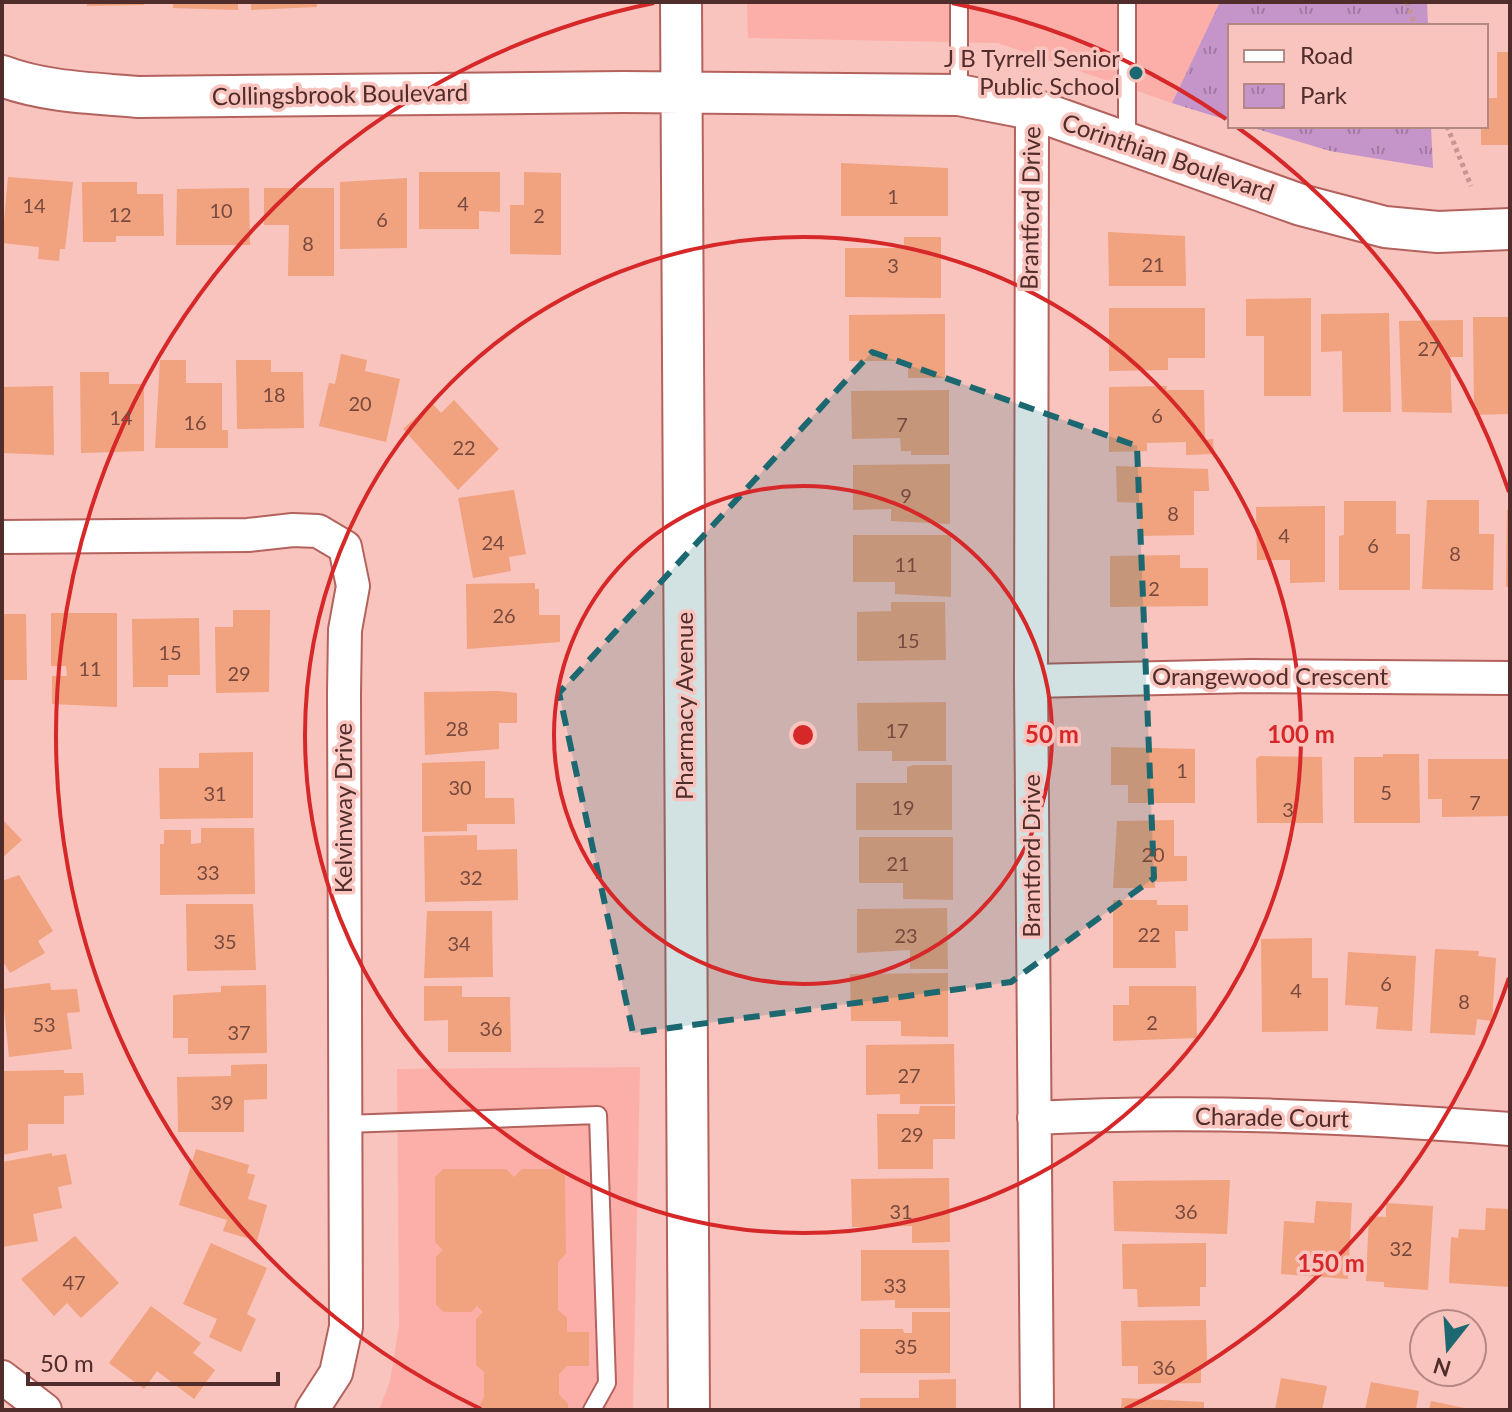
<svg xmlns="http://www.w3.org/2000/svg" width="1512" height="1412" font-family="Lato,sans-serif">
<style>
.built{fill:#fcafa8}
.park{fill:url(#park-tufts)}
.building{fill:#f1a27e}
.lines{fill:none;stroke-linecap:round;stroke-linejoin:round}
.service-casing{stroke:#b3625d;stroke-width:20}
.minor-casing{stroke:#b3625d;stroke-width:36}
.tertiary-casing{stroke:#b3625d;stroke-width:44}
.path{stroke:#c59591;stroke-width:5;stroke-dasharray:4 4;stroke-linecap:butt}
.service{stroke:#fff;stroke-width:16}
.minor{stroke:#fff;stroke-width:32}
.tertiary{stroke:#fff;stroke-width:40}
.marked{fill:#1c6870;fill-opacity:0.2;stroke:#1c6870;stroke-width:6;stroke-dasharray:16 10;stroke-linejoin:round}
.ring{fill:none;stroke:#d62828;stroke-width:4}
.poi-dot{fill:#1c6870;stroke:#f9c3be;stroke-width:3}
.labels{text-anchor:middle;stroke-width:7;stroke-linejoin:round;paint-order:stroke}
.number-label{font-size:20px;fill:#784a3f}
.poi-label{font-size:24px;fill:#502c2a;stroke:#f9c3be;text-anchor:end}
.street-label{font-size:24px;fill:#502c2a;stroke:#f9c3be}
.centre{fill:#d62828;stroke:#f9c3be;stroke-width:4}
.ring-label{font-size:24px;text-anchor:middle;font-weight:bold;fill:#d62828;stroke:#f9c3be;stroke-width:7;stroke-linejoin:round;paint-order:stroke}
</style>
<defs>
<pattern id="park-tufts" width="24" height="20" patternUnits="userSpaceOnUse" patternTransform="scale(2)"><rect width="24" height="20" fill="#c594c8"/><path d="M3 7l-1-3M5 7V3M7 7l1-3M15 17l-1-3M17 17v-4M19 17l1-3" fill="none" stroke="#a279a3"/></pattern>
</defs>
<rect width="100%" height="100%" fill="#f9c3be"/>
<path class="built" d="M747,2h473l-48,101 -174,-60 -250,-5z
M640,1067l-7,343h-254l11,-29 9,-55 -2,-257z"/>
<path class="park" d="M1220,2h207l1,24h-198v95l-58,-18z
M1247,126h184l2,42 -103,-17z"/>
<path class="building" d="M87,2h57v3l-57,1z
M173,2h65v8l-65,-2z
M251,2h66v5l-66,3z
M1497,52h13v93h-29v-19h5v-28h11z
M841,163l107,5v48h-107z
M419,172h81v40l-21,-1v18h-60z
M524,172l37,1v82l-51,-1v-49h14z
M8,177l65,5 -8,67h-5l-1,12 -21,-2 1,-12 -37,-4z
M407,178v70l-67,1v-67z
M82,182h55v12h26l1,42h-48v6h-33z
M249,188l1,57h-74l1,-56z
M264,188h70v88h-46l1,-51h-25z
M1108,232l77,4 1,50h-77z
M904,237h37v61l-96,-1v-49h59z
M1311,298v98h-47v-60h-18v-37z
M1109,308h96v50h-37v12l-59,1z
M1389,313l2,99h-48l-1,-61 -21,1v-38z
M945,314v64h-37v-17h-59v-46z
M1473,317h37v97l-36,1z
M1463,320v37h-13l2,56 -50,-1 -3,-91z
M341,354l26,6 -2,11 35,8 -14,63 -67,-16 10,-43 6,1z
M160,360h26v23h36v47h6v18h-73z
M236,360h35v12h32l1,56 -67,1z
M80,372h29v12h35v67l-63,2z
M53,386l1,69 -52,-2v-66z
M1167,386l-1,4h38l1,50 8,-1 1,15 -28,1v-13l-39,1v8l-38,1v-65z
M949,390v65h-38v-4h-10l-1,-13 -48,1 -1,-48z
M454,400l45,49 -41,41 -55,-61 29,-26 9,10z
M950,464v60l-59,-3v-12l-38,1v-45z
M1116,466l92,3 1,22h-15v44l-54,1v-33l-23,-1z
M514,490l12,64 -17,3 2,14 -38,7 -15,-80z
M1427,500h52v34h15l-1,56 -71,-1z
M1344,501h52v33h14v56h-71v-54l5,-1z
M1325,506v76l-35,1v-23h-33l-1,-53z
M1507,510h3v77h-4z
M853,535h98v62l-56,-3v-12h-42z
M1180,555v13h28v38l-98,1v-51z
M535,583v6h4v26h21v27l-93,7 -1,-65z
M891,602h54l1,58 -89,1v-49l34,-1z
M233,610h37l-1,82 -53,1 -1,-66h18z
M51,613h66v94l-65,-3v-28h15l-1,-10h-15z
M2,614h24l1,66h-25z
M199,618l1,57h-32v12h-35l-1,-68z
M498,691l19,2v30h-18v26l-74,6 -1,-63z
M946,702v59h-54v-10h-34l-1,-48z
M1111,747l84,2v54h-67v-18h-17z
M253,752v66l-93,1 -1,-51h40v-15z
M1383,754h36l1,69h-66v-66h29z
M1260,756l62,1 1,66h-66l-1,-64z
M1428,759h81v57l-67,1v-18h-14z
M485,761v37h29l1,26h-48v7l-45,1v-69z
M914,765h38v65h-96v-47h51v-16z
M2,819l20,21 -20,18z
M1174,820v36h13v25l-32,1v6h-42l4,-67z
M201,828h53l1,66 -95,1v-51h4v-14h27v14l10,-1z
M477,835v15l40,-1 1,51 -93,2 -1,-66z
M859,837h94v63l-50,-1v-16h-44z
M19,875l34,56 -15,10 7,12 -35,20 -8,-13v-79z
M1113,900h44v5h31v26h-13l1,37h-63z
M186,904h67l3,66 -69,1z
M947,908l1,61h-38v-19l-53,3v-44z
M427,911h65l1,66 -69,1z
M1312,938v40h16v53l-66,1 -1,-93z
M1435,949l44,2 -1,5 18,2 -4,63 -15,-2 -2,16 -45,-2z
M1348,952l68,4 -4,75 -36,-2 2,-22 -33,-2z
M948,973v64l-47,-1v-15h-50l-1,-47z
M50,983l1,7 26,-1 3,23 -13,1 5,36 -63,8 -7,-68z
M266,985l1,68 -79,1v-16h-15v-43l48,-3v-6z
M424,986h38v11h48l1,55h-63v-32l-24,1z
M1129,986h67l1,52 -84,3v-36h16z
M954,1044l1,60h-55v-10l-34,1v-50z
M267,1064v35l-23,1v32h-66l-1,-55 54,-1v-11z
M64,1070v3h19l1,22 -20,1v28h-36v26l-26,5v-84z
M920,1106h35v33h-22v30h-55l-1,-55h42z
M196,1149l53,16 -2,8 8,2 -7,24 19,6 -10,36 -34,-10 4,-11 -48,-15z
M52,1153v3l14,-2 6,30 -14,3 4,21 -29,6 5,27 -36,6v-85z
M443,1169h63l8,8 8,-8h35l8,7 1,78 -8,8v48l9,8v14h22v34h-22l-8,8v20l9,10v6h-91l7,-13v-25l-8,-7v-46l7,-7 -6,-6 -6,6h-27l-8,-7v-48l7,-7 -8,-8v-65z
M949,1178l1,64 -38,1v-17l-60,1 -1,-48z
M1230,1180l-3,54 -113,-3 -1,-50z
M1316,1201l36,2 -4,76 -67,-5 3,-53 30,2z
M1386,1203l47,3 -5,84 -44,-3v-5l-18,-1 3,-65 17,1z
M1486,1208l24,1v78l-61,-4 2,-46 7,1 1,-9 26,1z
M75,1236l44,47 -38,35 -14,-15 -13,13 -33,-37z
M211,1243l56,25 -20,46 9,5 -15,33 -32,-15 8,-18 -34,-15z
M1206,1243v44h-6v19l-62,1 -1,-18h-14l-1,-45z
M861,1250h88l1,58h-55v-8l-34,1z
M151,1306l50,37 -8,10 22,17 -21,29 -37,-28 -13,18 -35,-26z
M912,1312h38v61h-90v-44h43l1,4h8z
M1206,1320l1,45h-6v18l-63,1v-18h-16l-1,-45z
M1281,1378l46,8 -5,24h-47z
M956,1379v31h-96v-12h59v-18z
M1371,1382l48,9 -3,19h-51z
M1122,1398l82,4v8h-83z
M1431,1401l38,8v1h-40z"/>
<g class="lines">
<g class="service-casing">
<path id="service" d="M959,2v93
M1127,140v-138
M345,1124l253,-9 9,268 -15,27"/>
</g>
<g class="minor-casing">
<path id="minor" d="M1032,109l-1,572 6,729
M2,537l246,-2 45,-5 25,1 27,16 8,39 -8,44 -1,63 2,634 -10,46 -24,37
M1031,681l220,-5 259,2
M1034,1118c158,-9 319,-1 476,11
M2,1377l43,33"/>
</g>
<g class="tertiary-casing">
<path id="tertiary" d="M681,2l8,1408
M2,76c42,16 91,17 136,21l485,-5 336,3 73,14 269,96 84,22 53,5 72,-3"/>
</g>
<path class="path" d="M1407,2l8,24
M1447,126l24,60"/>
<use href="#service" class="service"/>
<use href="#minor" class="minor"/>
<use href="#tertiary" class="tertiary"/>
</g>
<path class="marked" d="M872,352l265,94 17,432 -143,104 -378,51 -74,-340z"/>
<g class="ring">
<circle cx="803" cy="735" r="249"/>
<circle cx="803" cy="735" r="498"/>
<path d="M1509 978A747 747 0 0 1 1125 1409M481 1409A747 747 0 0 1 654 3M952 3A747 747 0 0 1 1226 119M1237 127A747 747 0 0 1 1509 492"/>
</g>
<circle class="poi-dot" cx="1136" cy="73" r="8"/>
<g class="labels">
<g class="number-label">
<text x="893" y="204">1</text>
<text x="463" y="211">4</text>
<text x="34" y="213">14</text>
<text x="221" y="218">10</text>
<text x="120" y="222">12</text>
<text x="539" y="223">2</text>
<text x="382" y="227">6</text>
<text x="308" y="251">8</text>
<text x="1153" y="272">21</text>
<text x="893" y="273">3</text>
<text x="1429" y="356">27</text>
<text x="274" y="402">18</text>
<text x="360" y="411">20</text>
<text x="1157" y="423">6</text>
<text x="121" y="425">14</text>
<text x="195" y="430">16</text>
<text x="902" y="432">7</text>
<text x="464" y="455">22</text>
<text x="906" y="503">9</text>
<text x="1173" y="521">8</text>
<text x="1284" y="543">4</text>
<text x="493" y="550">24</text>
<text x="1373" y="553">6</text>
<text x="1455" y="561">8</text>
<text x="906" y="572">11</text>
<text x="1154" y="596">2</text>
<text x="504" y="623">26</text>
<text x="908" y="648">15</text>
<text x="170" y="660">15</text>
<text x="90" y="676">11</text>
<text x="239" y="681">29</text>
<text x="457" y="736">28</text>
<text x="897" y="738">17</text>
<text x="1182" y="778">1</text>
<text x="460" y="795">30</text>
<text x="1386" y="800">5</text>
<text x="215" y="801">31</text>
<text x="1475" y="810">7</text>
<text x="903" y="815">19</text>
<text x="1288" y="817">3</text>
<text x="1153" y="862">20</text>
<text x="898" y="871">21</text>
<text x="208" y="880">33</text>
<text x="471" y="885">32</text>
<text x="1149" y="942">22</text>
<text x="906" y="943">23</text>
<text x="225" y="949">35</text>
<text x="459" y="951">34</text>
<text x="1386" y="991">6</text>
<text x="1296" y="998">4</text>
<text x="1464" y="1009">8</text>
<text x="1152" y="1030">2</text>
<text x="44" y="1032">53</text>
<text x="491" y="1036">36</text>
<text x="239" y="1040">37</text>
<text x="909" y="1083">27</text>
<text x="222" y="1110">39</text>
<text x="912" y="1142">29</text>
<text x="901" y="1219">31</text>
<text x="1186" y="1219">36</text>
<text x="1401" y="1256">32</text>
<text x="74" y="1290">47</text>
<text x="895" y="1293">33</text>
<text x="906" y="1354">35</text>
<text x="1164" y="1375">36</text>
</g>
<g class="poi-label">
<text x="1120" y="67">J B Tyrrell Senior<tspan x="1120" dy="28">Public School</tspan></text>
</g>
<g class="street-label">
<text transform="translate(340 95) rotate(-1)" y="8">Collingsbrook Boulevard</text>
<text transform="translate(1168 158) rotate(19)" y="8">Corinthian Boulevard</text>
<text transform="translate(1031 208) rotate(-89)" y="8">Brantford Drive</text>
<text x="1270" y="685">Orangewood Crescent</text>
<text transform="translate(685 706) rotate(-90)" y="8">Pharmacy Avenue</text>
<text transform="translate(344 808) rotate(-90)" y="8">Kelvinway Drive</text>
<text transform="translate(1032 856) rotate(-90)" y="8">Brantford Drive</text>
<text transform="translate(1272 1118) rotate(1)" y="8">Charade Court</text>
</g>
</g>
<circle cx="803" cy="735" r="12" class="centre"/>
<g class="ring-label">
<text x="1052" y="743">50 m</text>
<text x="1301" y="743">100 m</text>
<text x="1331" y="1272">150 m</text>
</g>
<rect width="1512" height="1412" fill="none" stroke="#502c2a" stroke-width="8"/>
<rect x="1228" y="24" width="260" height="104" fill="#f9c3be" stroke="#b58783" stroke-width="2"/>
<rect x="1244" y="50" width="40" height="12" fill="#ffffff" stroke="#b58783" stroke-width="2"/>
<text x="1300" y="64" font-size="24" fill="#502c2a">Road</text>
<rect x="1244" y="84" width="40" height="24" fill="url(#park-tufts)" stroke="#b58783" stroke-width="2"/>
<text x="1300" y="104" font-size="24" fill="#502c2a">Park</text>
<g transform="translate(1448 1348) rotate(197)"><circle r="38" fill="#f9c3be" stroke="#b58783" stroke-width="2"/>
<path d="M0-6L14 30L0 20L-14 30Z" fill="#1c6870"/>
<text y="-12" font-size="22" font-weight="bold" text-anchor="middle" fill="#502c2a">N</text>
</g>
<path d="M28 1372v12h250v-12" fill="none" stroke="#502c2a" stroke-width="4"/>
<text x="40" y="1372" font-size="24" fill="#502c2a" stroke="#f9c3be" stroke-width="6" paint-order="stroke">50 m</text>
</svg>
